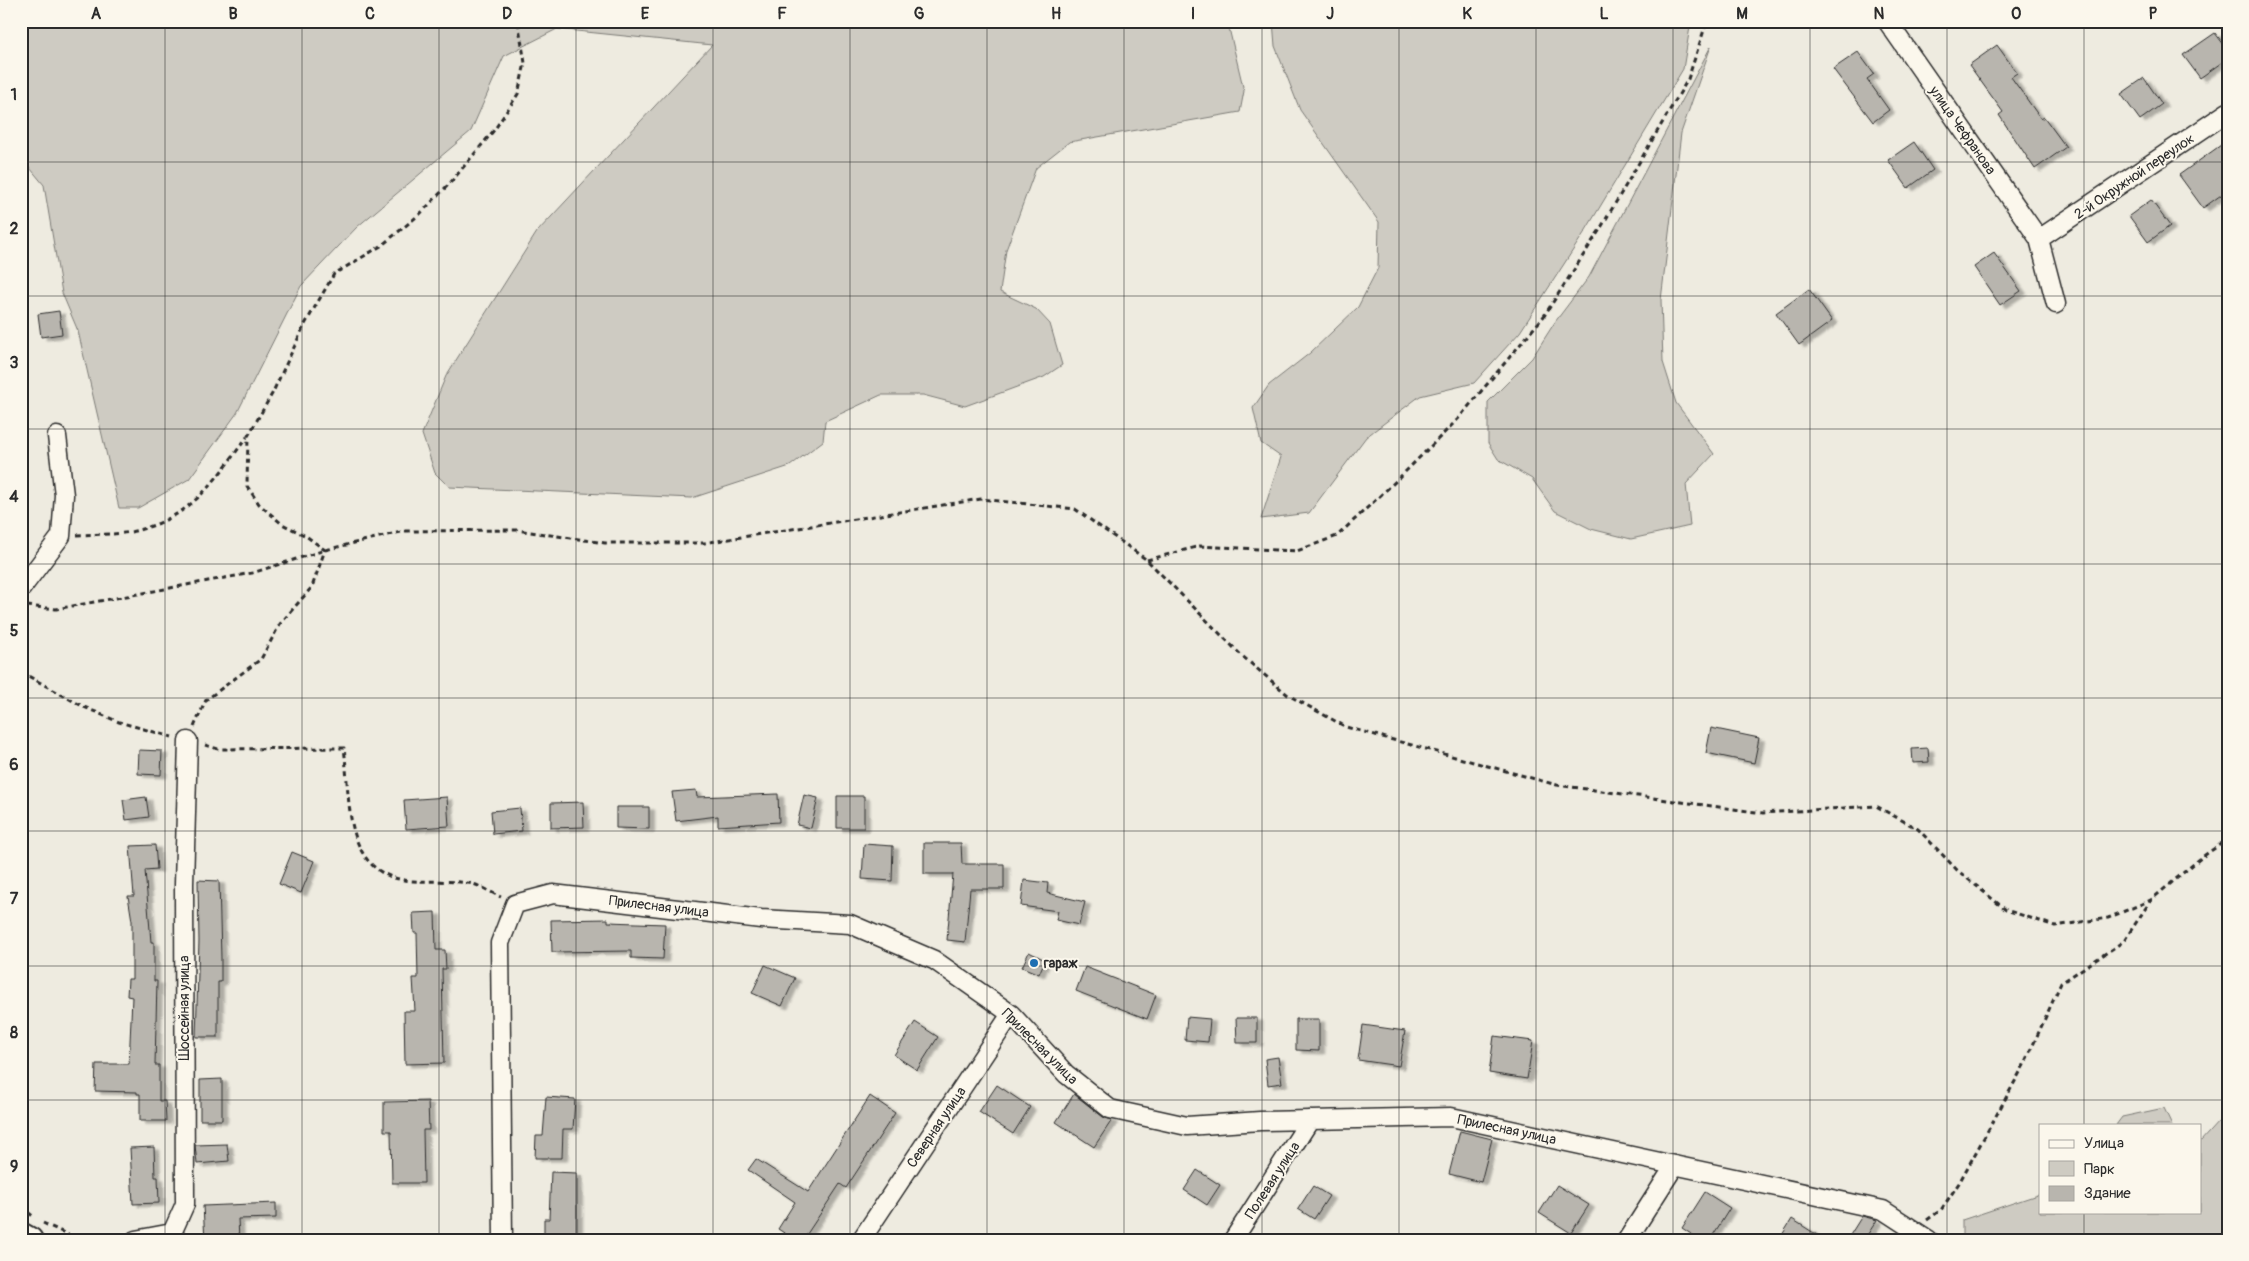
<svg xmlns="http://www.w3.org/2000/svg" width="2249" height="1261" font-family="Pangolin,sans-serif">
<style>
.green{fill:#cecbc2;stroke:#7c7b76}
.building{fill:#b8b5ae;stroke:#2b2b2b;filter:url(#shadow)}
.lines{fill:none;stroke-linecap:round;stroke-linejoin:round}
.street-casing{stroke:#2b2b2b;stroke-width:21}
.secondary-casing{stroke:#2b2b2b;stroke-width:28}
.path{stroke:#2b2b2b;stroke-width:3;stroke-dasharray:5 4;stroke-linecap:butt}
.street{stroke:#fbf7ec;stroke-width:18}
.secondary{stroke:#fbf7ec;stroke-width:24}
.grid{fill:none;stroke:#2b2b2b;stroke-width:1;stroke-opacity:0.55}
.poi-dot{fill:#1f6fb2;stroke:#fbf7ec;stroke-width:2}
.labels{text-anchor:middle;stroke-width:4;stroke-linejoin:round;paint-order:stroke}
.street-label{font-size:14px;fill:#2b2b2b;stroke:#fbf7ec}
.poi-label{font-size:14px;font-weight:bold;fill:#2b2b2b;stroke:#fbf7ec;text-anchor:start}
.neatline{fill:none;stroke:#2b2b2b;stroke-width:2}
.grid-label{font-size:16px;text-anchor:middle;font-weight:bold;fill:#2b2b2b}
</style>
<defs>
<filter id="shadow"><feDropShadow dx="5.5" dy="3" stdDeviation="1" flood-color="#0004"/></filter>
</defs>
<rect width="100%" height="100%" fill="#eeebe0"/>
<filter id="ink" filterUnits="userSpaceOnUse"><feTurbulence type="fractalNoise" baseFrequency=".02" numOctaves="2"/><feDisplacementMap in="SourceGraphic" scale="10" xChannelSelector="R" yChannelSelector="G"/><feConvolveMatrix kernelMatrix="1 2 1 2 8 2 1 2 1" color-interpolation-filters="sRGB"/></filter>
<g filter="url(#ink)">
<path class="green" d="M21,21h1209l-2,3 16,67 -4,21 -171,30 -33,26 -30,82 -6,42 36,17 14,15 12,41 -18,12 -79,29 -42,-11h-42l-56,26 -2,20 -33,25 -98,32 -243,-11 -14,-14 -13,-39 24,-58 91,-144 175,-187 -155,-16 -53,27 -33,75 -114,96 -56,59 -64,127 -48,66 -51,29h-19l-41,-177 -16,-38 -18,-108 -23,-28v-48l5,-3z
M1273,21h418l-8,48 -97,161 -66,102 -46,51 -54,13 -54,41 -57,76 -48,6 20,-62 -20,-14 -8,-35 16,-23 41,-32 48,-46 20,-39 1,-46 -79,-112 -25,-64z
M1711,46l-30,87 -20,167 2,62 13,41 38,51 -28,30 4,42 -59,13 -40,-10 -36,-18 -23,-32 -34,-20 -10,-16v-41l44,-44 23,-36 34,-45z
M2164,1108l8,17h-56l6,-8z
M2228,1111v129h-266v-20l78,-26v18h160v-70z"/>
<path class="building" d="M2215,33l13,17v8l-28,20 -17,-23z
M1997,45l20,28 -6,4 30,42 3,-2 22,30 -31,22 -36,-54 4,-3 -34,-47z
M1858,52l16,22 -7,5 22,31 -16,12 -40,-53z
M2144,78l18,26 -22,16 -19,-26z
M2228,140v50l-25,18 -24,-33z
M1914,142l19,28 -25,18 -20,-28z
M2151,200l19,26 -22,16 -19,-26z
M1994,253l27,38 -21,14 -26,-38z
M1809,289l23,32 -33,24 -23,-32z
M59,311l3,23 -21,3 -3,-23z
M1711,728l48,10 -5,25 -48,-10z
M1928,748l1,14 -16,1 -1,-14z
M139,750l23,1 -1,24 -23,-1z
M696,790l1,7 81,-3 1,28 -61,4v-10l-42,5 -4,-29z
M804,795l14,3 -7,30 -14,-3z
M837,796h27v32h-27z
M146,797l3,20 -23,3 -3,-20z
M447,797l2,29 -43,3 -2,-29z
M583,802l1,25 -33,1v-25z
M616,807h33v22l-33,-1z
M520,808l2,23 -29,3 -2,-23z
M924,843h37l1,21h42v25h-34l-5,53 -18,-2 6,-66h-29z
M864,844l29,2 -1,35 -30,-2z
M155,845l2,24 -12,1 6,72h3v39h3l-2,84h4v36h6l1,20h-26v-27h-3v-2l-42,-1 1,-27h33l3,-67 -5,-1 1,-17h4v-58l-4,-25h6l-4,-50z
M292,852l22,9 -13,32 -22,-9z
M198,880l21,1 2,77v24h-3v55h-22l3,-96z
M1024,880l24,3 -1,10 38,9 -6,23 -23,-5 2,-9 -37,-5z
M435,912l1,38h9l1,19h-4l2,94 -39,1 -1,-53h11l-2,-33h5l-1,-45h-3l-1,-20z
M608,919v3l57,2 -2,35 -32,-1v-7l-79,1 -1,-32z
M1029,952l16,8 -6,14 -17,-7z
M765,965l30,13 -13,28 -30,-13z
M1085,967l71,28 -9,24 -71,-28z
M1187,1017l23,2 -2,23 -23,-2z
M1236,1018h21v25h-20z
M1296,1019h23v32l-23,-1z
M915,1022l23,15 -21,33 -23,-15z
M1363,1025l42,6 -6,35 -41,-6z
M1494,1036l39,5 -6,38 -38,-6z
M1278,1057l4,26 -14,2 -3,-26z
M222,1079v41h-22v-40z
M997,1085l33,22 -17,27 -34,-22z
M1074,1094l29,23 9,3 -18,27 -38,-25z
M870,1096l25,17 -49,75 -6,-4 -37,56h-8l-17,-11 17,-27 -47,-32 8,-11 52,33z
M546,1097l29,2 -2,30h-10l-1,29h-27l1,-22h7z
M428,1101l1,29h-6l1,53h-32l-1,-52h-7v-29z
M1460,1131l32,8 -11,43 -32,-8z
M227,1144l2,17 -32,3 -2,-19z
M154,1147l1,30h3l1,26 -26,1 -3,-56z
M1197,1170l23,15 -13,20 -23,-15z
M551,1172l26,1v67h-33v-21h5z
M1557,1185l32,20 -18,28 -32,-20z
M1313,1186l16,10 -15,23 -16,-10z
M1705,1192l25,16 -20,32h-10l-18,-12z
M276,1203v15l-38,1 1,21h-34l-2,-34z
M1862,1216l15,4 -13,20h-17z
M1792,1219l33,21h-46z"/>
<g class="lines">
<g class="street-casing">
<path id="street" d="M1887,21l152,218 17,65
M2039,239l189,-127
M21,589l40,-53 3,-41 -7,-59
M135,1240l37,-7 13,-29 -1,-320 4,-143
M503,1240l-3,-297 15,-39 38,-10 208,25 89,5 84,36 77,54 55,60 44,35 77,17 73,-5 191,-4 432,93 46,30
M861,1240l150,-226
M1233,1240l77,-120
M1627,1240l48,-75"/>
</g>
<g class="secondary-casing">
<path id="secondary" d="M21,1235l9,5"/>
</g>
<path class="path" d="M77,535c17,-1 37,0 54,-3 61,-14 81,-48 116,-95
M1147,560l53,-14 97,5 40,-15 60,-56 61,-61 86,-103 55,-85 89,-152 19,-58
M27,606l29,3 196,-36 73,-23 80,-19 112,-1 88,13h99l277,-44 94,10 72,51 94,95 47,40 58,32 211,58 206,28 113,-7 42,23 39,41 49,40 49,16 53,-8 43,-18 51,-43 26,-18
M21,672l63,35 35,15 53,15
M194,727l12,-27 55,-41 19,-35 32,-37 13,-37 -19,-14 -24,-12 -23,-20 -12,-18 1,-50 24,-42 32,-68 30,-52 47,-28 39,-32 31,-32 44,-53 23,-35 7,-31 -7,-42
M205,745l13,4 126,-1c7,51 -3,129 69,133 19,1 42,-1 60,3 10,3 19,9 28,13
M21,1207l13,10
M1927,1220l14,-10 18,-27 65,-118 37,-82 63,-42 27,-41
M43,1223l36,17"/>
<use href="#street" class="street"/>
<use href="#secondary" class="secondary"/>
</g>
</g>
<path class="grid" d="M165,21v1219M302,21v1219M439,21v1219M576,21v1219M713,21v1219M850,21v1219M987,21v1219M1124,21v1219M1262,21v1219M1399,21v1219M1536,21v1219M1673,21v1219M1810,21v1219M1947,21v1219M2084,21v1104M21,162h2207M21,296h2207M21,429h2207M21,564h2207M21,698h2207M21,831h2207M21,966h2207M21,1100h2207M2084,1212v28"/>
<circle class="poi-dot" cx="1034" cy="963" r="5"/>
<g class="labels">
<g class="street-label">
<text transform="translate(1963 130) rotate(55)" y="5">улица Чефранова</text>
<text transform="translate(2134 176) rotate(-34)" y="5">2-й Окружной переулок</text>
<text transform="translate(659 906) rotate(7)" y="5">Прилесная улица</text>
<text transform="translate(184 1008) rotate(-90)" y="5">Шоссейная улица</text>
<text transform="translate(1040 1046) rotate(45)" y="5">Прилесная улица</text>
<text transform="translate(936 1127) rotate(-56)" y="5">Северная улица</text>
<text transform="translate(1507 1129) rotate(12)" y="5">Прилесная улица</text>
<text transform="translate(1272 1180) rotate(-57)" y="5">Полевая улица</text>
</g>
<g class="poi-label">
<text x="1044" y="968">гараж</text>
</g>
</g>
<rect width="2249" height="1261" fill="none" stroke="#fbf7ec" stroke-width="55"/>
<rect x="2039" y="1124" width="162" height="90" fill="#fbf7ec" stroke="#a8a59f"/>
<rect x="2049" y="1140" width="25" height="8" fill="#fbf7ec" stroke="#a8a59f"/>
<text x="2084" y="1148" font-size="15" fill="#2b2b2b">Улица</text>
<rect x="2049" y="1161" width="25" height="15" fill="#cecbc2" stroke="#a8a59f"/>
<text x="2084" y="1174" font-size="15" fill="#2b2b2b">Парк</text>
<rect x="2049" y="1186" width="25" height="15" fill="#b8b5ae" stroke="#a8a59f"/>
<text x="2084" y="1198" font-size="15" fill="#2b2b2b">Здание</text>
<rect x="28" y="28" width="2194" height="1206" class="neatline"/>
<g class="grid-label">
<text x="96" y="19">A</text>
<text x="233" y="19">B</text>
<text x="370" y="19">C</text>
<text x="507" y="19">D</text>
<text x="645" y="19">E</text>
<text x="782" y="19">F</text>
<text x="919" y="19">G</text>
<text x="1056" y="19">H</text>
<text x="1193" y="19">I</text>
<text x="1330" y="19">J</text>
<text x="1467" y="19">K</text>
<text x="1604" y="19">L</text>
<text x="1742" y="19">M</text>
<text x="1879" y="19">N</text>
<text x="2016" y="19">O</text>
<text x="2153" y="19">P</text>
<text x="14" y="100">1</text>
<text x="14" y="234">2</text>
<text x="14" y="368">3</text>
<text x="14" y="502">4</text>
<text x="14" y="636">5</text>
<text x="14" y="770">6</text>
<text x="14" y="904">7</text>
<text x="14" y="1038">8</text>
<text x="14" y="1172">9</text>
</g>
</svg>
